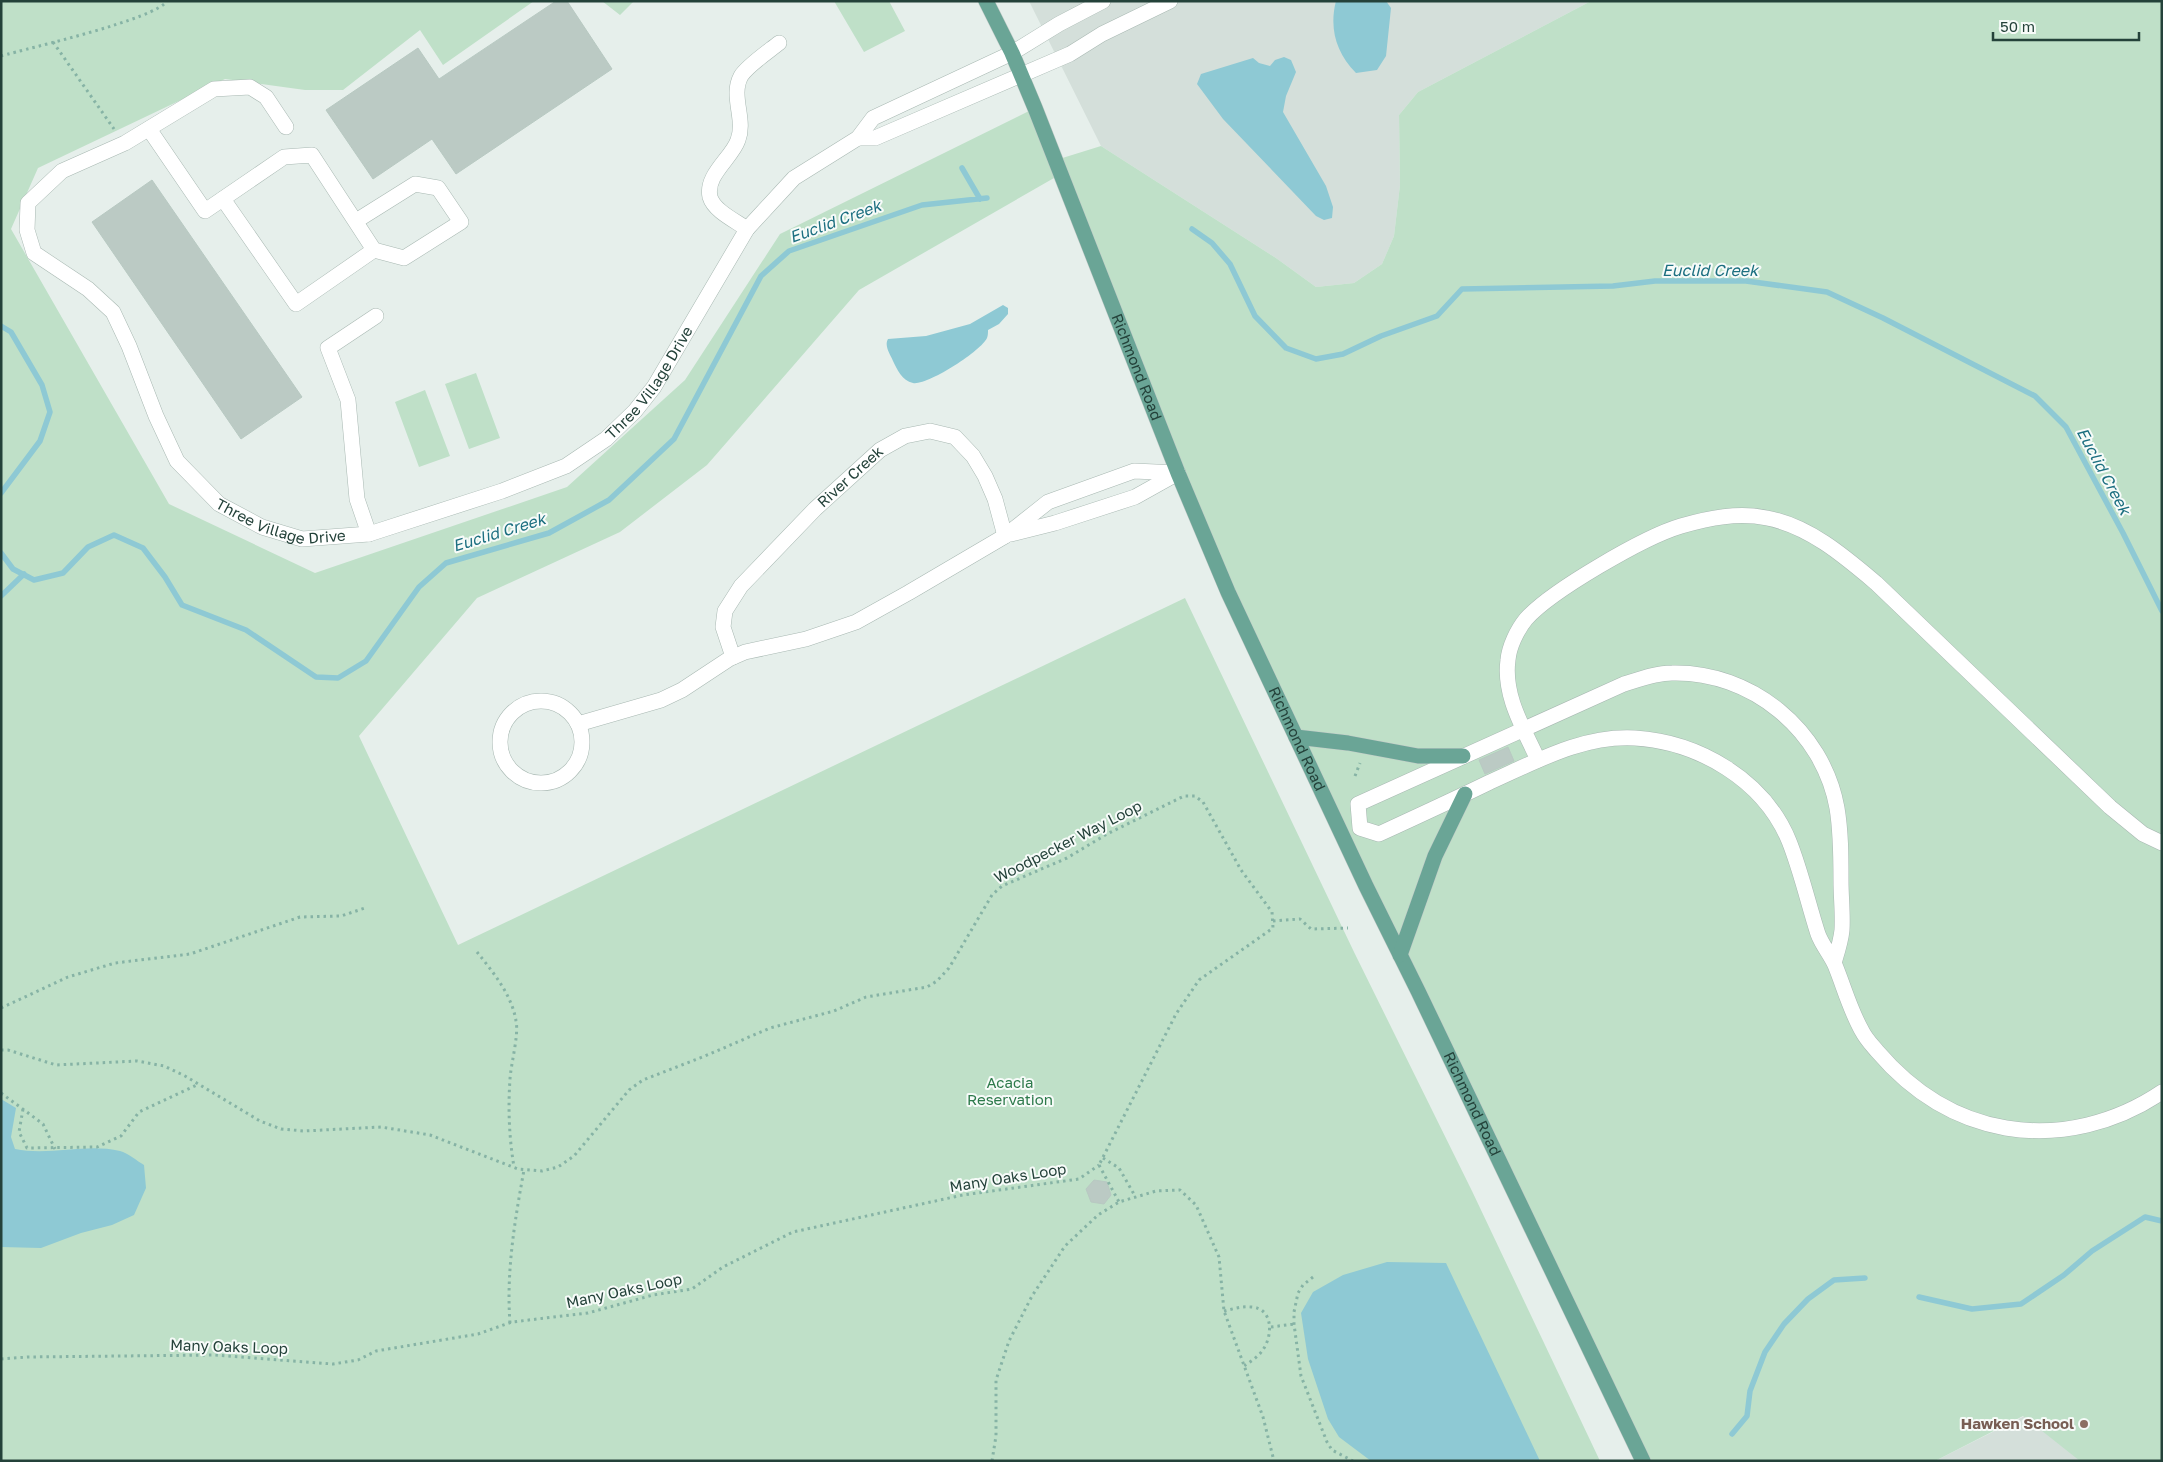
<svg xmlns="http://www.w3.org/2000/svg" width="2163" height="1462" font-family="'Golos Text',sans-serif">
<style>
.built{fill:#d4dfda}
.green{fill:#bfe0c8}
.water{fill:#8ec9d4}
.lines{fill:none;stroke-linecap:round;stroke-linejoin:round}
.stream{stroke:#8ec9d4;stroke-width:5.5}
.building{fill:#bbcac4;stroke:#b8c9c2}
.minor-casing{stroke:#a8b8b2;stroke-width:16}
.major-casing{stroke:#c2cac8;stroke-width:16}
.path{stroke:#86b3a5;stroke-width:3;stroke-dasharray:2.5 4;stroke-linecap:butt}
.minor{stroke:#fff;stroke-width:15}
.major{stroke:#6aa596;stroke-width:15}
.education-dot{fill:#8d6e63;stroke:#f7fbf9;stroke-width:2}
.labels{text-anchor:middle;stroke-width:4;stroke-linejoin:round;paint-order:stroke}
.street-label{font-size:15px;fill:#24423a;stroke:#f7fbf9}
.park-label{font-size:15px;fill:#2d7a4b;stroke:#f7fbf9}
.education-label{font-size:15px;font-weight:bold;fill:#785e54;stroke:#f7fbf9;text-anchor:end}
.water-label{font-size:16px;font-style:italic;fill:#1c6f80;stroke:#f7fbf9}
</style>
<rect width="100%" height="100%" fill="#e6efeb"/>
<path class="built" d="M1029,1h562l-173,91 -19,23 1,70 -6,51 -12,28 -28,19 -38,4 -40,-29 -175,-112z
M2124,1366l38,95h-227z"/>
<path class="green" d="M1,1h533l-91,64 -23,-35 -77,60h-38l-80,-11 -187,89 -27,61 158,275 146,69 252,-86 118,-107 95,-146 255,-126 21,52 45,-14 175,112 40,29 38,-4 28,-19 12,-28 6,-51 -1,-70 19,-23 173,-91h571v1460h-82l-57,-45 -88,45h-292l-415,-869 -167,-418 -202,116 -152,175 -87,67 -143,66 -118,138 99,209 727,-347 169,354 118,239 128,270h-1599z
M602,1h32l-14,14z
M834,1h55l16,30 -41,21z
M476,373l24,65 -31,11 -24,-65z
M425,390l25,66 -31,11 -24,-65z"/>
<path class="water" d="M1336,1h50l5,7 -5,48 -9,14 -21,3c-20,-20 -27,-45 -20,-72z
M1284,57l7,3 5,12 -10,24 -3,16 43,74 7,21 -1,11 -8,2 -8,-4 -93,-97 -26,-35 4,-10 52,-16 6,5 11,3 5,-6z
M1003,305l5,3v6l-9,10 -11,6c0,3 0,5 -1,8 -6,13 -60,48 -74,45 -11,-2 -16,-14 -20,-22 -3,-7 -9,-15 -5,-22l38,-3 44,-12z
M1,1099l15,9 -5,29 4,12c35,7 71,-6 105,2 8,2 17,10 24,14l2,23 -12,27 -22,10 -31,8 -40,15 -40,-1z
M1387,1262l59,1 94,198h-169l-32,-24 -11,-18 -20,-60 -7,-46 12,-21 30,-17z"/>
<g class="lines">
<path class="stream" d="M962,168l18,31
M1192,229l20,14 18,21 25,52 31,32 30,11 27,-5 38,-18 56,-20 25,-27 151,-3 42,-5h91l81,11 56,26 152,78 31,31 57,106 39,78
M1,326l10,6 31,53 8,27 -10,29 -39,52
M1,553l12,16 21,11 29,-7 25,-26 26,-12 29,13 22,29 17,28 64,25 70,47 22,1 28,-17 53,-74 27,-24 103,-30 60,-33 65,-61 87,-163 28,-25 133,-46 65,-7
M1,596l23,-22
M1919,1297l53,12 49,-5 43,-29 28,-24 53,-34 17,4
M1732,1434l15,-18 3,-25 15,-39 19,-28 24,-25 26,-19 31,-2"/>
</g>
<path class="building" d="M556,1h11l45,68 -156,105 -24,-35 -59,40 -47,-69 92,-62 21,31z
M152,180l150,217 -61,42 -149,-217z
M1508,747l6,14 -29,13 -6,-14z
M1094,1180l13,2 4,13 -7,9 -13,-2 -5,-13z"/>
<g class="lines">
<g class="minor-casing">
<g id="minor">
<path id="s1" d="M286,127l-20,-30 -16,-10 -36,2 -89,54 -63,28 -34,32 -1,27 7,23 54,36 25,23 16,34 27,70 21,45 42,43 43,23 40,12 67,-5 133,-43 64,-25 40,-27 29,-28 19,-24 93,-158 47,-51 64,-40 15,-20 139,-65 47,-29 44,-23"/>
<path d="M149,129l56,82 79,-54 28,-2 62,95 30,8 57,-36 -23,-34 -23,-4 -59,37"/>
<path d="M858,138h17l195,-84 32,-20 68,-33"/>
<path d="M223,199l73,105 78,-54"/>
<path d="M747,229c-11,-8 -33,-18 -37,-32 -5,-22 22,-39 28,-57 8,-21 -8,-44 3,-64 6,-10 28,-25 38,-33"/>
<path d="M369,534l-12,-35 -9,-99 -20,-52 48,-32"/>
<path d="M1011,534l44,-11 80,-26 43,-24"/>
<path id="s2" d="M733,657l-10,-30 2,-16 16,-25 74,-77 65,-59 25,-14 25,-5 25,6 18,19 12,20 10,23 10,37"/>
<circle cx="541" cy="742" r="41"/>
<path d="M578,724l83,-24 21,-10 47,-31 16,-7 61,-13 50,-17 52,-29 97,-57 43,-34 86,-31 44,2"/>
<path d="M1538,760c-14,-31 -35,-64 -30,-100 1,-13 9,-30 18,-41 25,-28 118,-82 155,-93 28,-8 57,-14 86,-8 42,8 77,38 109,65l234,224 33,27 19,9"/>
<path d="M1834,963c3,-10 7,-22 8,-33 1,-16 -1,-33 -1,-49 0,-25 0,-49 -4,-73 -14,-78 -86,-137 -165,-135 -16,0 -32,6 -48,11l-266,120 2,24 19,6c37,-17 74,-34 111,-52 47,-21 93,-47 145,-44 64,4 129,42 154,103 12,30 19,62 29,93 4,11 12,20 17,31 9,22 15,45 27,66 4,8 10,14 15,20 35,41 76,68 129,77 55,9 110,-5 156,-36"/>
</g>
</g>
<g class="major-casing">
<g id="major">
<path id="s3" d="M986,1l26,52 23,55 143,365 50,119 138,294 52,105 225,470"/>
<path d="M1296,737l52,6 70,13h45"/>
<path d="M1400,955l35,-99 30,-62"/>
</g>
</g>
<path class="path" d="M53,42l61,87
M1,56c28,-8 155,-37 166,-55
M1355,776l5,-13
M1273,921l27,-2 11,10 37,-1
M477,952c16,20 35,43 39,69 3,14 -5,42 -6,58 -2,29 -1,58 4,88
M1,1008l67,-31 47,-14 75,-9 110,-37 41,-1 24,-8
M1,1050h7l48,15 81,-4 27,5 21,10 75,45 21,8 23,2 77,-4 49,8 88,34 24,2 16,-4 16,-11 55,-66 14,-10 62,-24 65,-28 64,-17 32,-14 61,-10 10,-6 12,-13 43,-73 10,-9 65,-28 40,-24 77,-38h11l8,6 38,68 31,42 1,16 -74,52 -23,34 -77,151
M1,1093l42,31 12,25
M23,1109l-4,23 8,16 70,-1 24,-11 18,-24 60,-28
M1103,1158l16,10 16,28
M1099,1165l20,37
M1313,1277l-10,8 -5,8 -4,19v12l7,52 26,66 5,8 21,11
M1224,1311c9,-2 18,-5 27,-4 23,1 22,30 11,44 -4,6 -12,11 -18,15
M510,1323c-4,-51 5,-104 14,-153
M1271,1327l23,-3
M1,1359l27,-2 187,-2 118,9 25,-4 18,-9 102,-17 34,-12 76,-9 65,-18 39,-6 31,-22 70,-35 170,-37 116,-16 20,-14
M992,1461l4,-25v-56l13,-39 23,-45 33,-50 33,-31 21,-13 37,-11 24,-1 16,15 23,52 5,54 39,106 11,44"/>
<use href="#minor" class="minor"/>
<use href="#major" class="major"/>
</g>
<circle class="education-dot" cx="2084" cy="1424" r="5"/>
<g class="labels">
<g class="street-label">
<text dy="5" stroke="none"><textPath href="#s3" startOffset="396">Richmond Road</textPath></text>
<text dy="5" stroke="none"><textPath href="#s1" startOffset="1169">Three Village Drive</textPath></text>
<text dy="5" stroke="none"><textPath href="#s2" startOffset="232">River Creek</textPath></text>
<text dy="5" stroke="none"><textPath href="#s1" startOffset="749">Three Village Drive</textPath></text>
<text dy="5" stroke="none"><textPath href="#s3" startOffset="801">Richmond Road</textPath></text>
<text transform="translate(1068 842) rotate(-27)" y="5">Woodpecker Way Loop</text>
<text dy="5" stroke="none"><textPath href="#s3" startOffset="1206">Richmond Road</textPath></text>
<text transform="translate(1008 1178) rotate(-9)" y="5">Many Oaks Loop</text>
<text transform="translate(624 1291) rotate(-12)" y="5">Many Oaks Loop</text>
<text transform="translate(229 1347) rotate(2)" y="5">Many Oaks Loop</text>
</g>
<g class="park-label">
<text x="1010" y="1088">Acacia<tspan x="1010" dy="17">Reservation</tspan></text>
</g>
<g class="education-label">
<text x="2074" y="1429">Hawken School</text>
</g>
<g class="water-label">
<text transform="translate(835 221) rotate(-20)" y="6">Euclid Creek</text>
<text x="1710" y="276">Euclid Creek</text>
<text transform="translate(2104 471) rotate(62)" y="6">Euclid Creek</text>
<text transform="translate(499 532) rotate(-17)" y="6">Euclid Creek</text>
</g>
</g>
<rect width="2163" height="1462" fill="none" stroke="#24423a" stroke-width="5"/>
<path d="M1993 32v8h146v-8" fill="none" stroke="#24423a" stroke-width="2.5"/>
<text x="2000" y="32" font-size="15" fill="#24423a" stroke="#f7fbf9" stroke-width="4" paint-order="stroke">50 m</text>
</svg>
